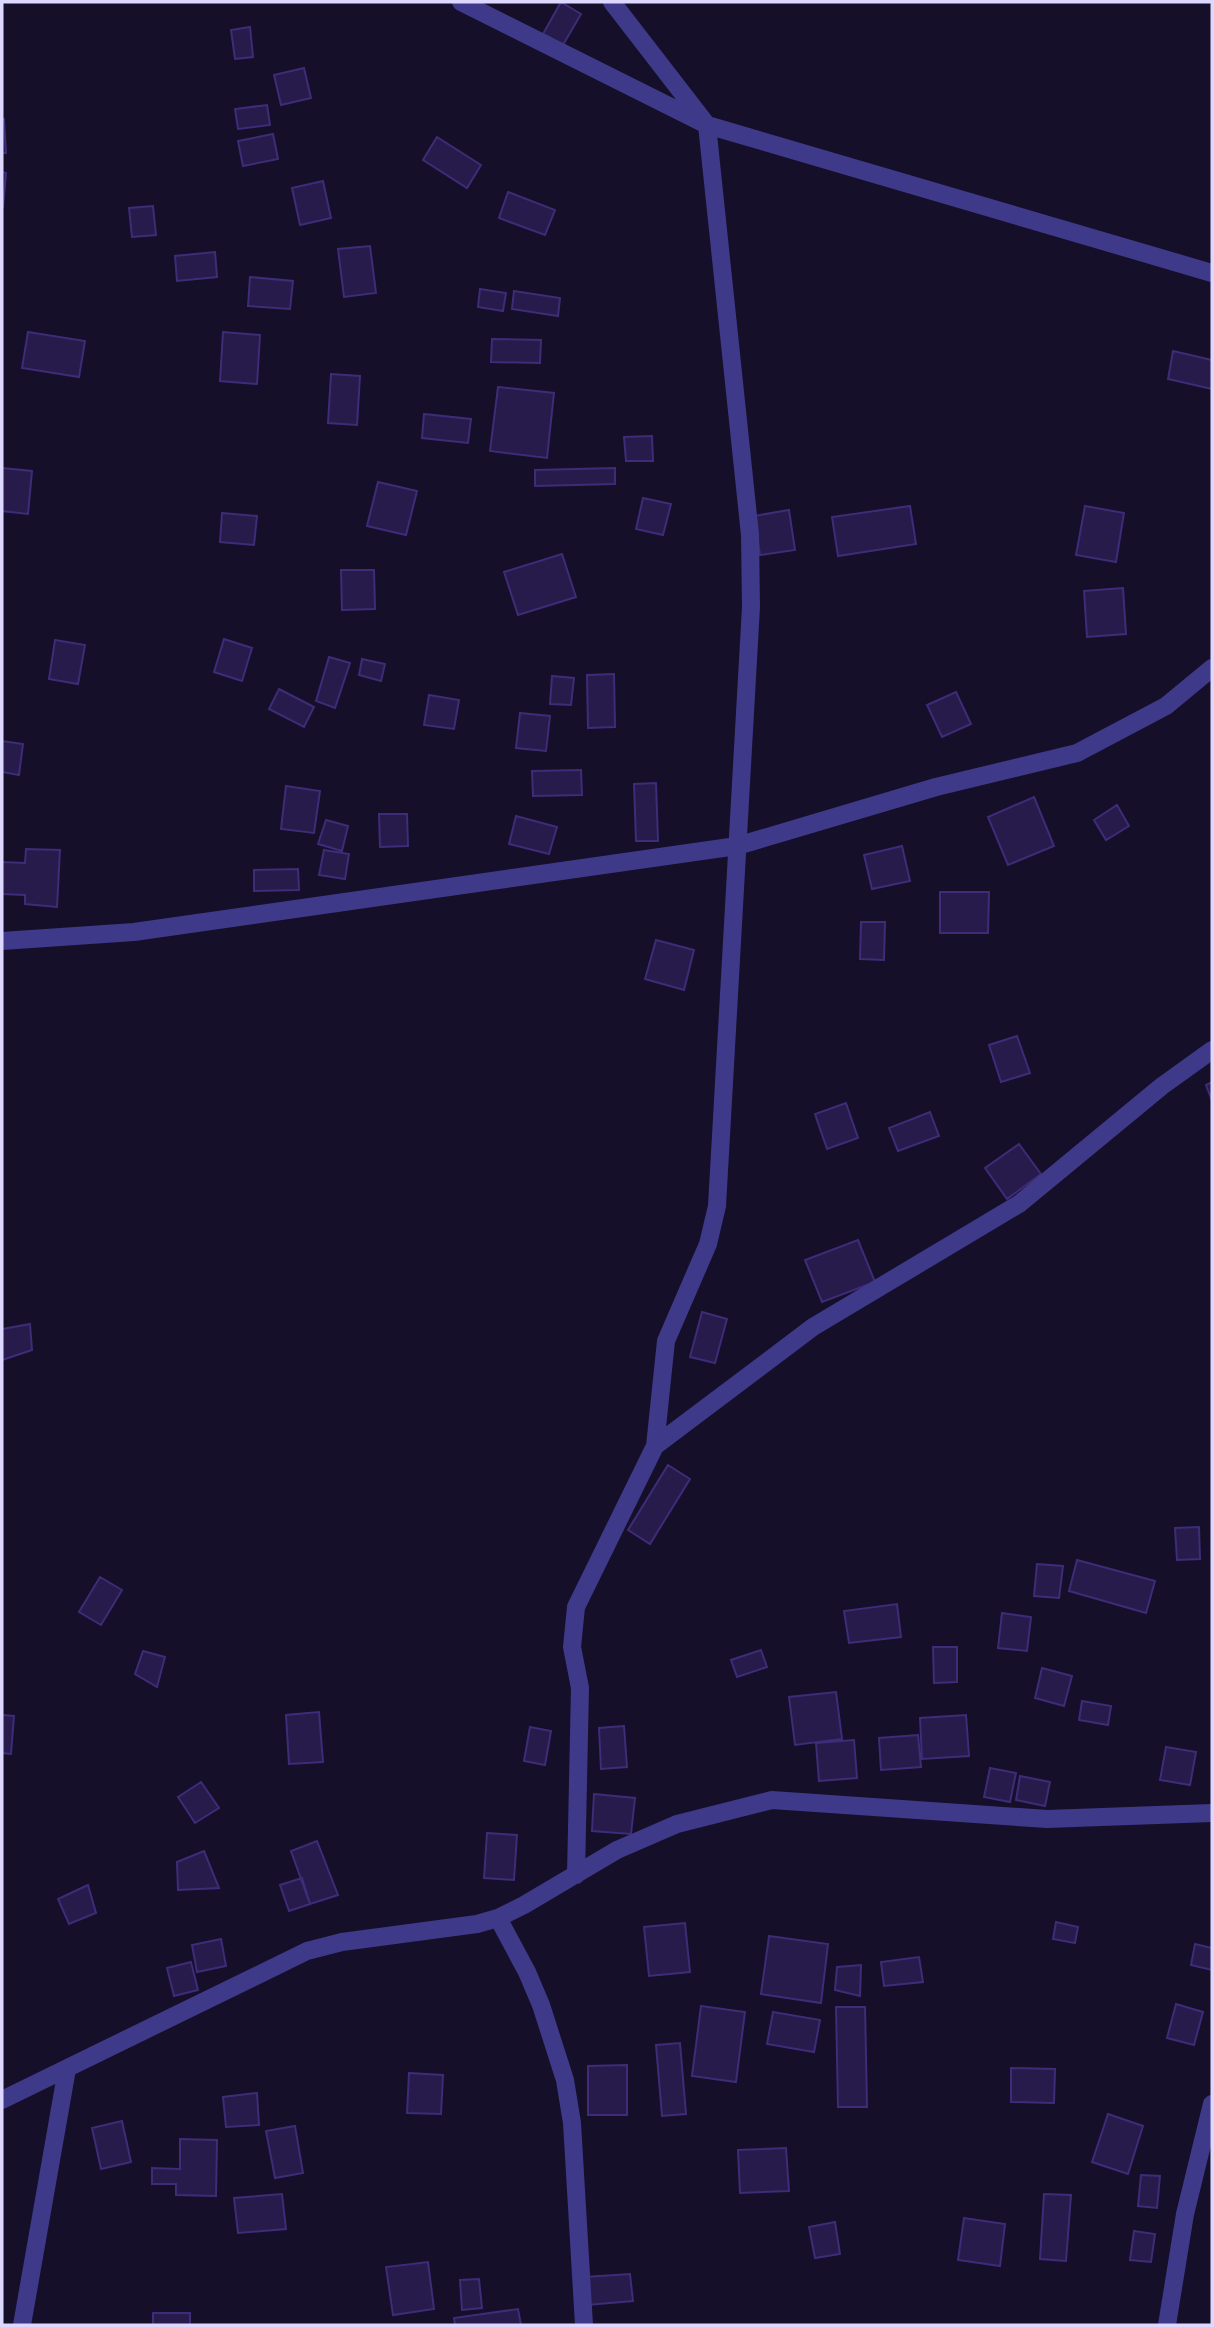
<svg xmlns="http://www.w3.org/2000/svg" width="1214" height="2327" font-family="Poppins,sans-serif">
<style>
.building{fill:#261b4b;stroke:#3e2c78;stroke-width:2}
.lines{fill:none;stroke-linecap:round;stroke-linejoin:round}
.street{stroke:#3f398a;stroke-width:18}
</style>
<rect width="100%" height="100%" fill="#150f29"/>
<path class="building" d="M561,2l20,12 -18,31 -20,-11z
M250,27l3,30 -18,2 -4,-29z
M304,68l7,30 -30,7 -7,-30z
M267,105l3,20 -32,4 -3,-20z
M2,119h2l2,34h-4z
M273,134l5,25 -35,7 -5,-25z
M437,137l44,28 -14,23 -44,-28z
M2,172l4,1 -3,34h-1z
M323,181l8,37 -31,7 -8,-37z
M508,192l47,18 -10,25 -46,-17z
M153,206l3,29 -24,2 -3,-29z
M370,246l6,47 -32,4 -6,-48z
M215,252l2,25 -40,4 -2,-25z
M250,277l43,4 -3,28 -42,-3z
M480,289l26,4 -3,18 -25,-4z
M514,291l46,7 -2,18 -46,-7z
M28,332l57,9 -6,36 -57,-9z
M223,332l37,3 -3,49 -37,-3z
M492,339l49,1 -1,23 -49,-1z
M1173,351l39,9v29l-44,-10z
M331,374l29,2 -3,49 -29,-2z
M498,387l56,6 -7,65 -57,-7z
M424,414l47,5 -3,24 -46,-5z
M652,436l1,25h-27l-2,-24z
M2,468l30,3 -4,43 -26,-3z
M615,468v16l-80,2v-16z
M378,482l39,9 -11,44 -39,-9z
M643,498l28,6 -8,31 -27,-6z
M910,506l6,38 -78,12 -6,-39z
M1085,506l39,7 -8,49 -40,-7z
M789,510l6,40 -35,5 -6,-39z
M222,513l35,3 -3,29 -34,-3z
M562,554l14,43 -58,18 -14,-43z
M341,570h33l1,39 -33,1z
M1123,588l3,46 -39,3 -3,-46z
M224,639l28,9 -10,33 -28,-9z
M55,640l30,5 -7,39 -29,-5z
M329,657l21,6 -15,45 -19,-7z
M362,659l23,5 -4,17 -22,-6z
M614,674l1,53 -27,1 -1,-53z
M552,676l22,2 -3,27 -21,-1z
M279,689l35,18 -10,20 -35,-18z
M956,692l15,32 -29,13 -15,-32z
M429,695l30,5 -5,29 -30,-4z
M520,713l30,3 -4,35 -30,-3z
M2,741l21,3 -4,31 -17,-3z
M581,770l1,25 -49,1 -1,-25z
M656,783l2,58h-22l-2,-57z
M286,786l34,5 -6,42 -33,-4z
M1034,797l20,49 -46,19 -20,-48z
M1117,805l12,21 -23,14 -12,-20z
M379,814h28l1,32 -28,1z
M516,816l41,11 -8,27 -40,-10z
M326,820l22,6 -6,25 -24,-7z
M902,846l8,35 -38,8 -8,-34z
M26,849l34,1 -3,57 -32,-3v-9l-23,-1v-32l23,1z
M324,850l25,4 -4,25 -26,-4z
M298,869l1,21 -45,1v-21z
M940,892h49l-1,41h-48z
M861,922h24l-1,38 -24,-1z
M656,940l38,10 -10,40 -39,-11z
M1017,1036l13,37 -29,9 -12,-37z
M1212,1082v19l-6,-16z
M846,1103l12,35 -31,11 -12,-35z
M930,1112l9,24 -41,15 -9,-23z
M1019,1144l22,30 -34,25 -22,-31z
M858,1240l17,42 -53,20 -17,-42z
M702,1312l25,7 -12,44 -25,-6z
M30,1324l2,26 -30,10v-31z
M668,1465l22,14 -40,65 -22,-14z
M1199,1527l1,32 -23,1 -2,-32z
M1077,1560l78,21 -9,32 -77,-22z
M1037,1564l26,2 -4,32 -25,-2z
M100,1577l22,13 -21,35 -22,-13z
M897,1604l4,33 -52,6 -5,-32z
M1002,1613l29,4 -4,34 -29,-3z
M933,1647h24v35l-23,1z
M761,1650l6,17 -30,10 -6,-17z
M143,1651l22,6 -8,30 -22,-13z
M1042,1668l30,8 -8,30 -29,-8z
M836,1692l6,47 -47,6 -6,-48z
M1082,1701l29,5 -3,19 -29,-5z
M319,1712l4,50 -34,2 -3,-49z
M2,1715l12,1 -3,38 -9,-1z
M966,1715l3,41 -47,3 -2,-41z
M624,1726l3,41 -26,2 -2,-41z
M530,1727l21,4 -6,34 -21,-4z
M918,1735l3,32 -40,3 -2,-32z
M854,1740l3,38 -38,3 -3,-38z
M1166,1747l30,5 -6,33 -30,-5z
M990,1768l26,5 -6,29 -26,-5z
M1020,1776l30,6 -5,24 -29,-6z
M201,1782l18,26 -24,15 -17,-26z
M594,1794l41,4 -4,36 -39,-3z
M487,1833l30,2 -3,45 -30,-2z
M317,1841l21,54 -28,9 -19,-53z
M204,1851l15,37 -41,2 -1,-28z
M302,1878l8,26 -21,7 -9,-26z
M88,1885l8,28 -27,11 -11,-25z
M1056,1922l22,5 -3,16 -22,-4z
M685,1923l5,49 -41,4 -5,-49z
M769,1936l59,8 -7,59 -60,-9z
M221,1939l5,27 -29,6 -5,-27z
M1195,1944l17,4v22l-21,-5z
M919,1957l4,25 -39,4 -3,-24z
M191,1962l7,28 -24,6 -7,-28z
M861,1965l-1,31 -25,-6 2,-23z
M1176,2004l27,8 -9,33 -27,-7z
M701,2006l44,6 -9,70 -44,-6z
M836,2007h29l2,100h-29z
M773,2012l47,8 -6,32 -47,-8z
M680,2043l6,71 -24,2 -6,-71z
M627,2065v50h-39v-49z
M1011,2068l44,1 -1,34 -43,-1z
M409,2073l34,2 -2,39 -34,-1z
M257,2093l2,32 -33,2 -3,-30z
M1108,2114l35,12 -15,48 -36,-12z
M122,2121l9,41 -30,7 -9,-41z
M295,2126l8,47 -28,5 -9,-47z
M180,2139l37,1 -1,56 -40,-1v-11h-24v-16l28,1z
M786,2148l3,43 -49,2 -2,-43z
M1141,2175l19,1 -3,32 -19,-2z
M282,2194l4,35 -48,4 -4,-35z
M1044,2194l27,1 -5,66 -26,-2z
M964,2218l41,6 -5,42 -42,-6z
M835,2222l5,32 -25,4 -6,-31z
M1134,2231l21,3 -4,28 -21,-2z
M428,2262l6,47 -41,6 -7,-48z
M630,2274l3,27 -46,4 -2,-28z
M479,2279l3,29 -20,2 -2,-30z
M518,2309l3,16h-66l-1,-7z
M153,2313h37v12h-37z"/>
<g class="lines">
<path class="street" d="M461,2l246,123 505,148
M2,941l132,-9 603,-86 199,-59 141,-34 89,-47 46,-38
M655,1446l158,-119 206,-123 143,-118 50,-36
M576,1875l4,-187 -8,-41 4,-40 79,-161 11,-105 42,-97 9,-38 34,-599 -1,-72 -43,-410 -95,-123
M498,1918l29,54 14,33 24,75 7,43 12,202
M2,2100l305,-149 35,-9 135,-18 21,-6 26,-13 93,-55 60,-26 95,-24 275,19 165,-6
M22,2325l45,-256
M1167,2325l18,-111 27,-110"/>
</g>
<rect width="1214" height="2327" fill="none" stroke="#ddd8ff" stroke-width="7"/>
</svg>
